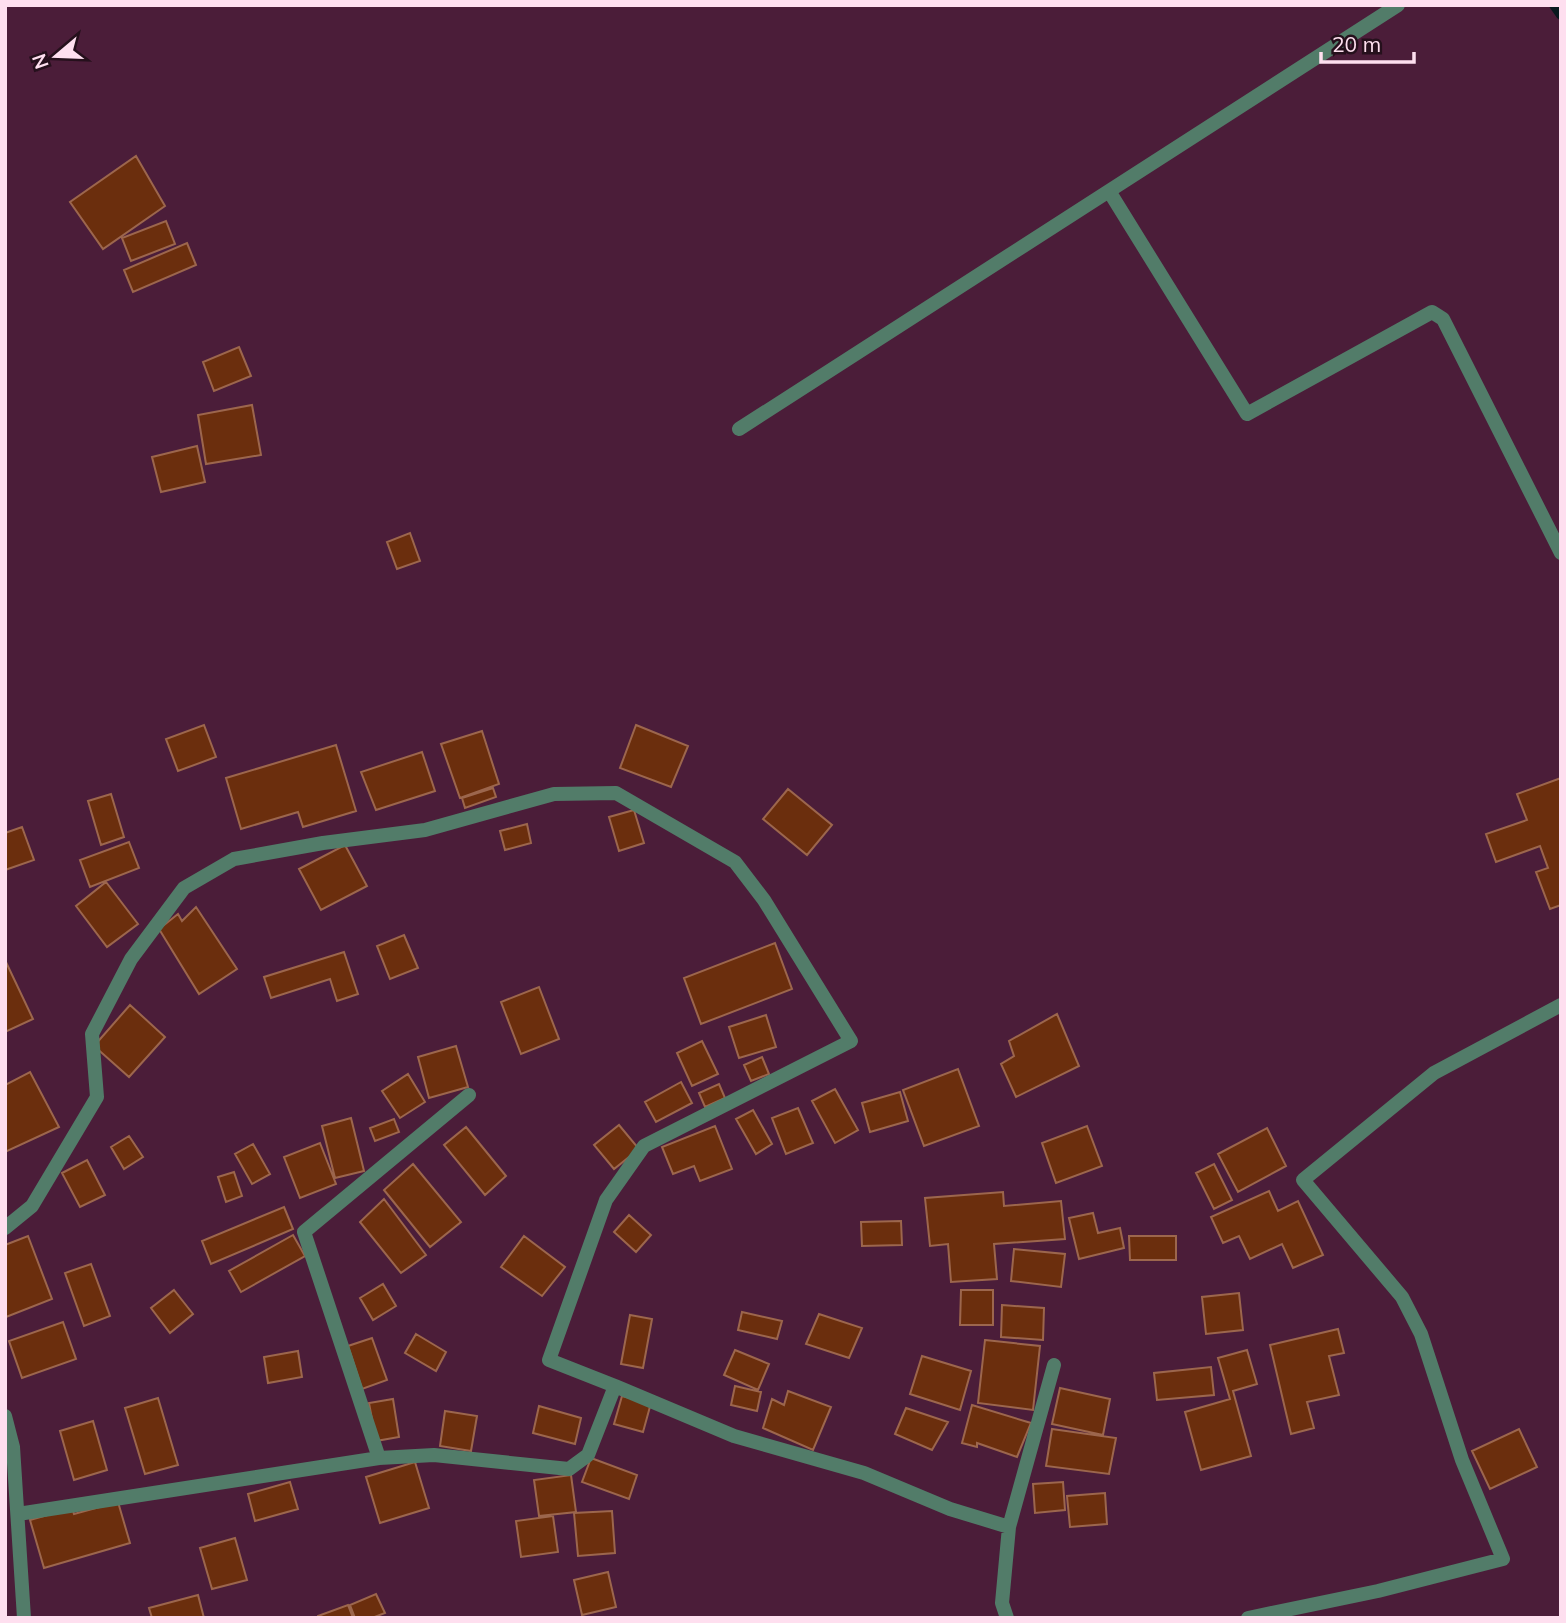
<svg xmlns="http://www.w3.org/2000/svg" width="1566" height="1623" font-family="Mulish,sans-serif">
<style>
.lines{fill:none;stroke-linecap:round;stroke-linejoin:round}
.stream{stroke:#09191f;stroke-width:10}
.building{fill:#6b2e0d;stroke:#9c664d;stroke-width:2}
.street{stroke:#527c69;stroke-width:14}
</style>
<rect width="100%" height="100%" fill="#4b1d39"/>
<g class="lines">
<path class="stream" d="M1554,5l7,10"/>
</g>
<path class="building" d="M136,156l29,50 -62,43 -33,-47z
M166,221l9,23 -44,17 -9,-23z
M187,243l9,22 -63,27 -9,-22z
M239,347l12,29 -37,15 -11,-29z
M252,405l9,50 -55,9 -8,-49z
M197,446l8,36 -44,10 -9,-35z
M410,533l10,28 -23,8 -10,-27z
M204,725l12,32 -38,14 -12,-32z
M636,725l52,21 -17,41 -51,-19z
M482,731l17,53 -39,14 -19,-54z
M336,745l20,66 -53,16 -5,-15 -57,17 -15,-51z
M422,752l13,39 -59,19 -15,-38z
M1561,778v127l-11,4 -14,-37 12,-4 -8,-22 -44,16 -10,-28 41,-14 -10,-26z
M493,788l3,9 -31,11 -3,-10z
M788,789l44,36 -25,30 -44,-36z
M111,794l13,43 -23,8 -13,-44z
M634,810l10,33 -25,8 -10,-34z
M527,824l4,19 -26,7 -5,-19z
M22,827l12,33 -29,10v-37z
M129,842l10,26 -49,19 -10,-27z
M345,845l22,41 -46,24 -22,-41z
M106,882l32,42 -31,23 -31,-41z
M196,907l41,62 -38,25 -40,-65 19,-15 4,7z
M404,935l14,33 -28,11 -13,-33z
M775,943l17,46 -91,35 -17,-46z
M344,952l14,42 -21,7 -7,-22 -59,19 -7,-21z
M5,960l28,59 -28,13z
M539,987l20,52 -38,15 -20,-52z
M130,1005l35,32 -36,40 -35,-31z
M1057,1014l22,52 -63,31 -15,-33 13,-8 -5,-15z
M766,1015l10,32 -37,11 -10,-31z
M702,1041l16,33 -26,12 -15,-33z
M456,1046l12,41 -39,11 -11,-41z
M762,1057l7,17 -18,7 -7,-16z
M958,1069l21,57 -55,20 -21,-56z
M30,1072l29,55 -54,25v-67z
M408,1074l17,28 -25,16 -18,-27z
M681,1082l11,21 -36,19 -11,-20z
M719,1084l6,14 -20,9 -6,-14z
M835,1089l23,41 -23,13 -23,-42z
M900,1092l8,29 -38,11 -8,-29z
M798,1108l15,35 -27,11 -14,-36z
M753,1110l19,34 -16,10 -20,-35z
M351,1118l13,53 -29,7 -13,-52z
M394,1119l5,13 -24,9 -5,-13z
M619,1125l20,24 -25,20 -20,-24z
M715,1126l17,43 -32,12 -6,-15 -21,8 -11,-27z
M1087,1126l15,40 -46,17 -14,-40z
M466,1127l40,49 -21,19 -41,-50z
M1267,1128l19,38 -48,26 -20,-38z
M129,1136l14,21 -19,12 -13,-22z
M320,1143l16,41 -36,14 -16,-41z
M253,1144l17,30 -18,10 -17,-30z
M87,1160l18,35 -25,12 -18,-34z
M413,1164l48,58 -31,25 -46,-57z
M1214,1164l18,36 -18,9 -18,-36z
M234,1172l8,24 -16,6 -8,-25z
M1269,1191l9,20 20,-10 25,54 -30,13 -11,-24 -32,15 -11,-23 -16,7 -12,-26z
M1003,1192l1,14 57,-5 4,38 -71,5 3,35 -46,3 -3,-38 -18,2 -5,-48z
M384,1199l42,56 -25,18 -41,-51z
M284,1207l9,22 -82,35 -9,-23z
M1093,1213l5,20 22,-5 4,20 -45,11 -10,-41z
M629,1215l22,20 -15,17 -22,-20z
M901,1221l1,24 -40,1 -1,-24z
M293,1235l12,21 -64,36 -12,-21z
M28,1236l24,63 -46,18 -1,-72z
M524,1236l41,31 -23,29 -41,-29z
M1129,1236h47v24h-46z
M1014,1249l51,5 -4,33 -50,-6z
M91,1264l19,52 -26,10 -19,-53z
M383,1284l13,22 -23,14 -13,-22z
M174,1290l19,24 -23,19 -19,-25z
M961,1290h32v35h-33z
M1239,1293l4,37 -37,4 -4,-37z
M1002,1305l42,3 -1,32 -42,-3z
M742,1312l40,9 -5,18 -39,-9z
M819,1314l43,14 -13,30 -43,-14z
M630,1315l22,4 -9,49 -22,-4z
M63,1322l13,37 -54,19 -13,-37z
M1338,1329l6,24 -15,3 10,39 -32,7 7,26 -23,6 -21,-89z
M416,1334l30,18 -10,19 -31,-18z
M372,1338l15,42 -25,9 -14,-43z
M985,1340l55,6 -7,64 -55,-7z
M735,1350l34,14 -11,26 -34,-15z
M1247,1350l10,34 -24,7 18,65 -50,14 -16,-58 45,-13 -12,-41z
M298,1351l4,26 -34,6 -4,-26z
M922,1356l49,15 -11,39 -50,-16z
M1211,1367l3,28 -57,5 -3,-27z
M735,1386l26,6 -4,19 -26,-6z
M1060,1388l50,11 -7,36 -51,-11z
M788,1391l43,16 -18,43 -50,-22 9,-29 12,6z
M622,1396l29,7 -8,29 -29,-8z
M158,1398l20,67 -33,9 -20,-66z
M393,1399l6,38 -23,4 -7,-38z
M972,1405l59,18 -14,34 -40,-14v4l-15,-4z
M539,1406l42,12 -6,26 -42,-11z
M906,1408l42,14 -16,28 -37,-16z
M445,1411l32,5 -6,35 -31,-5z
M93,1421l14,49 -33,10 -14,-49z
M1052,1429l64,9 -7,36 -63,-8z
M1519,1429l18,38 -47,22 -18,-38z
M591,1458l46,17 -8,24 -47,-17z
M415,1462l14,46 -49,15 -14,-46z
M571,1475l5,37 -37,4 -5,-36z
M290,1482l8,27 -43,12 -7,-27z
M1063,1482l2,28 -30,3 -2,-29z
M1105,1493l2,31 -37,3 -3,-31z
M118,1502l12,41 -86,25 -14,-48 42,-12 2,6z
M612,1511l3,42 -37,3 -4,-43z
M553,1516l5,36 -37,5 -5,-36z
M235,1538l12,42 -35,9 -12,-41z
M608,1572l8,35 -34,8 -8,-35z
M376,1594l9,19 -13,5h-17l-5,-13z
M198,1595l6,23h-52l-3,-10z
M348,1605l5,13h-35v-2z"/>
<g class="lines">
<path class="street" d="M1109,191l138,223 185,-102 11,7 118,234
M739,429l659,-424
M5,1228l27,-22 65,-109 -5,-63 39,-75 53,-71 50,-29 89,-16 102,-13 129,-36 62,-1 119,69 29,38 87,141 -207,105 -38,54 -57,160 66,26
M5,1416l8,31 11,171
M379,1458l-75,-226 165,-137
M18,1514l361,-56 55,-3 135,14 19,-14 27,-69 119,50 130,37 86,36 59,18 -7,76 5,15
M1009,1527l45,-162
M1248,1618l130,-27 125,-32 -41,-99 -41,-126 -19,-37 -99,-117 131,-107 127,-68"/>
</g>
<rect width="1566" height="1623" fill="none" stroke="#fedfef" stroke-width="14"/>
<g transform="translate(56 56) rotate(251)" stroke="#25101c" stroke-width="5" paint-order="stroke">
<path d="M0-5L12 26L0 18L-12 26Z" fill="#fedfef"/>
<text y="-10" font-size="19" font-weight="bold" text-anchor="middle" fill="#fedfef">N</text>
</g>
<path d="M1321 52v10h93v-10" fill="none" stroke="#fedfef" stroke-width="3.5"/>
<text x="1332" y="52" font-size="21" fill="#fedfef" stroke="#25101c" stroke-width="5" paint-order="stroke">20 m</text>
</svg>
